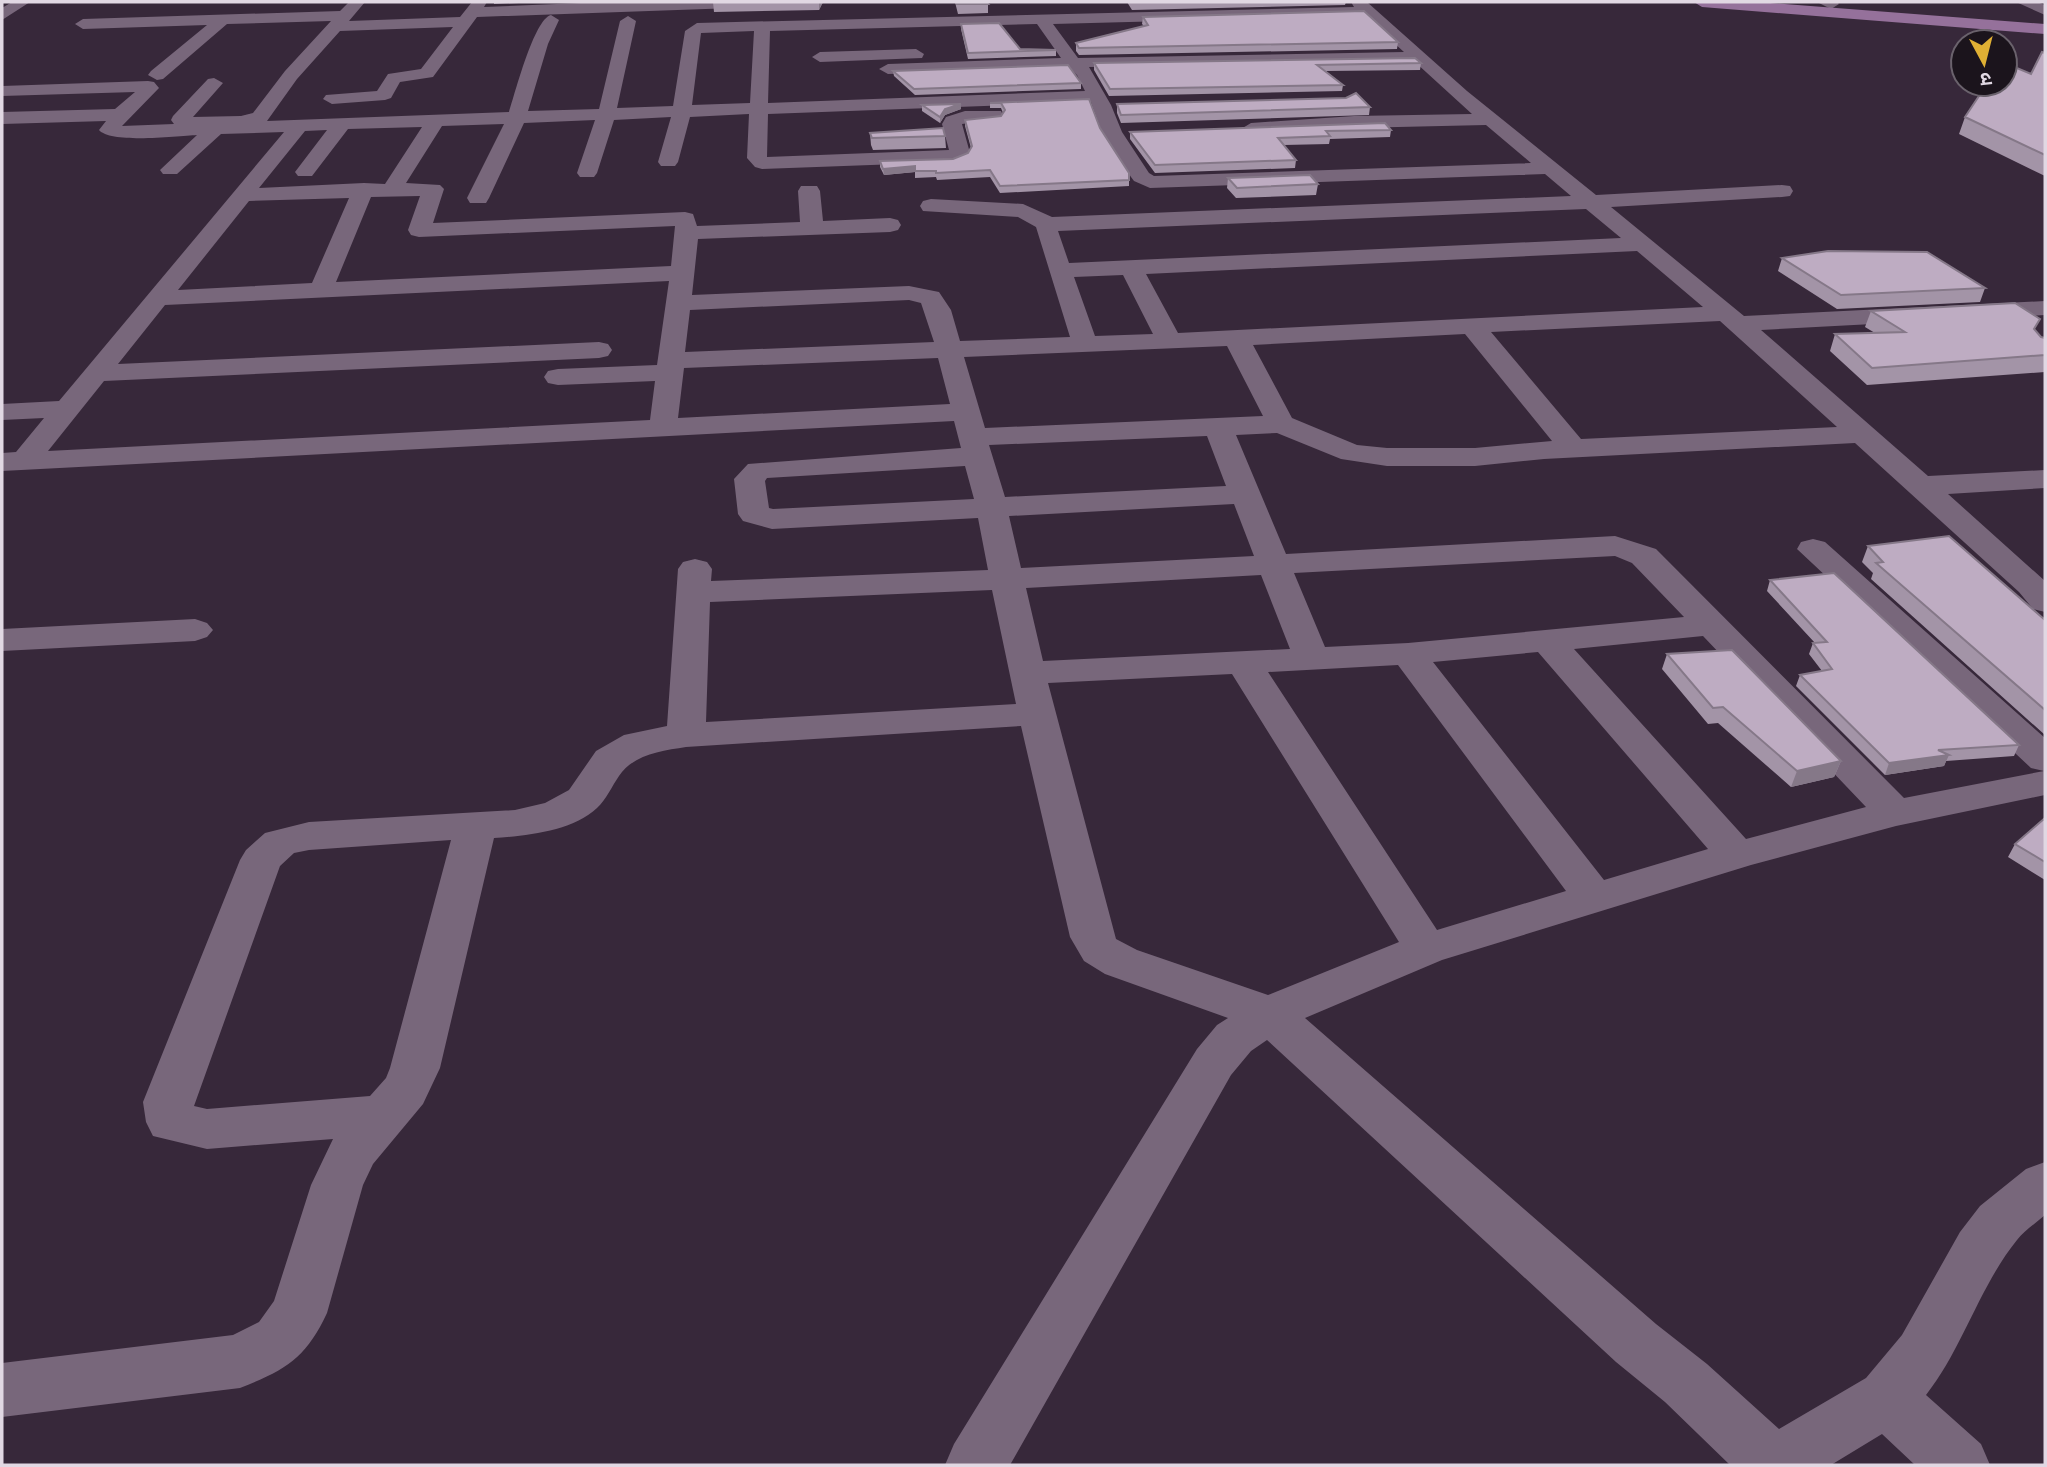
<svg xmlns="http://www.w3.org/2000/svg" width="2047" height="1467" font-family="'Work Sans','Noto Sans Devanagari',sans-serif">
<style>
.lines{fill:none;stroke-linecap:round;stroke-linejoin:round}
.minor{fill:#78677b;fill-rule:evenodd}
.major{fill:#95719b;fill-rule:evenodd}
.wall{fill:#a394a7}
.shaded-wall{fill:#857888}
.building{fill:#beacc2;stroke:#857888;stroke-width:2}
</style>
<rect width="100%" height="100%" fill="#37283a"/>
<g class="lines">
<path class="minor" d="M12,2h18l-28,18v-12z
M349,2h16l-16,19 111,-4 12,-15h15l-3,5 121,-5 137,1 -8,5 -257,9 -44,60 -33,5 -9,16 -6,2 -53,4 -9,-5 3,-4 51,-4 11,-17 33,-5 32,-42 -113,4 -43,48 -30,42 242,-9c6,-18 25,-93 42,-97l8,5 -11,24 -20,67 71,-2 21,-88 8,-5 8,5 -19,87 56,-2 12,-75 12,-8 657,-16 -3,-5h16l100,89 129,104 186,-10 8,1 3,5 -3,5 -8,1 -171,10 133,109 301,-15v14l-284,15 167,146 117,-6v18l-97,6 97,87v31l-12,-3 -14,-17 -164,-149 -311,16 -69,7h-88l-46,-7 -64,-26 -41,2 50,119 329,-18 41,13 248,249 140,-27 -13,-3 -234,-219 4,-7 12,-3 12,3 220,196v57l-149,31 -145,39 -309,95 -137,58 351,306 51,40 72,65 87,-51 36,-43 58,-103 20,-26 46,-37 19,-7v53c-9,8 -21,16 -28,25 -38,47 -54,108 -91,155l55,49 9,21h-75l-33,-31 -51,31h-101l-65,-63 -49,-40 -349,-322 -16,11 -20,24 -221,390h-65l9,-21 243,-395 20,-24 11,-7 -123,-44 -21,-13 -14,-24 -49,-211 -335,21c-25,4 -52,7 -67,29 -7,10 -13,24 -22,32 -24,23 -71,28 -103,30l-54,230 -17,36 -50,60 -10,21 -36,128c-21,45 -41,57 -87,75l-238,29v-54l231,-28 26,-13 15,-21 37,-116 22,-46 -126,10 -54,-13 -7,-14 -3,-20 97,-242 6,-10 19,-17 44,-11 206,-12 30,-7 24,-13 27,-39 28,-16 43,-9 11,-157 5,-7 12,-3 12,3 5,7 -1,12 277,-11 -10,-52 -206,11 -29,-8 -5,-7 -4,-35 14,-15 213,-16 -7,-27 -952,50v-18l14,-1 28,-34 -42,2v-16l57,-3 225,-269 -63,2 -44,40h-14l-3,-4 37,-35c-19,1 -86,9 -98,-5l7,-9 -104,3v-12l113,-3 20,-17 -133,4v-10l146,-5 6,1 5,6 -37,38 52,-2 -3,-4 2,-4 35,-37 6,-1 9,5 -30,34 48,-1 12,-3 32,-42 46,-50 -104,3 -64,55 -6,1 -9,-5 3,-4 56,-46 -124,4 -8,-5 8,-5 257,-8zM1364,16l40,36 -326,6 -25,-34zM1037,24l24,34 -173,6 -9,5 9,5 181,-6 8,7 8,16 -317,12 2,-72zM754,31l-4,72 -58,2 9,-72zM1415,62l57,52 -118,2 -103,7 -10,6 10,6 103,-7 132,-3 45,38 -377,13 -5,-3 -27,-41 -11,-27 -22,-38zM1091,102l11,30 29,45 3,4 16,7 395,-14 26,22 -519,21 -29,-13 -92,-5 -8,2 -3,5 3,5 95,6 18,10 34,110 -110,4 -9,-31 -12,-18 -30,-6 -217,9 6,-56 192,-7 8,-2 3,-5 -3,-5 -8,-2 -67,3 -3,-30 -3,-5h-16l-3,5 2,31 -103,4 -4,-12 -8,-2 -252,11 11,-34 -4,-4 -34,-2 36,-57 62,-2 -37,74 3,5h16l3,-5 35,-75 71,-3 -18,53 3,4h14l3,-4 17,-53 57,-3 -13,45 3,4h14l3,-4 12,-45 59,-3 -2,44 8,9 7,2 191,-7 14,-5 3,-4 -8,-29 39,-5 2,-4 -2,-4h-36l-19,6 -4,7 7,26 -182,7 1,-43zM422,127l-37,57 -21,-1 -105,5 46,-57 22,-1 -32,42 3,4h14l36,-47zM420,196l-12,34 3,5 8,2 256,-11 -4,40 -335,16 35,-85zM349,198l-37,85 -134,7 71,-89zM1586,209l35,29 -552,25 -11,-32zM1637,251l66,56 -525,26 -32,-59zM1123,275l30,59 -58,2 -21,-59zM669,281l-12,84 -99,4 -10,2 -4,6 4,6 10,2 97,-4 -5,39 -602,31 56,-70 495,-23 9,-2 4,-6 -4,-6 -9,-2 -481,22 47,-59zM909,300l12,3 13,39 -249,10 5,-42zM1720,321l117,106 -256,12 -90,-107zM1465,334l87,107 -77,7h-88l-30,-3 -65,-27 -39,-73zM1227,346l36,70 -278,12 -21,-71zM938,358l12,46 -272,14 6,-50zM1207,436l19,50 -221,11 -16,-52zM965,466l9,33 -201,10 -4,-1 -4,-27 2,-3zM1234,504l20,52 -233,12 -12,-52zM1615,556l17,7 52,54 -276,26 -83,4 -31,-74zM1261,575l29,74 -247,12 -17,-73zM992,590l24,114 -310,18 4,-120zM1703,636l163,171 -120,32 -172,-190zM1538,652l170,197 -104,31 -171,-218zM1398,665l168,226 -129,39 -169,-258zM1232,674l167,268 -131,53 -131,-45 -21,-11 -68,-256zM451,840l-61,228 -4,10 -16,18 -163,13 -13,-3 86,-240 14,-13 15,-3z
M1817,2h20l2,2 -8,5z
M2016,2h21l8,3v10z
M916,49l8,5 -2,4 -102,4 -8,-5 8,-5z
M195,619l12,4 6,7 -6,7 -12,4 -193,10v-22z"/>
<path class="major" d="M1694,2h63l288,22v10l-343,-27z"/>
</g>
<path class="wall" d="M494,2h47l-47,2z
M713,2h110l-4,8 -105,2z
M955,2h31l2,2v9l-30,1z
M1127,2h219l-1,3 -213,5z
M1143,17l255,25 -1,7 -318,6 -3,-4v-8l68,-17 -2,-2z
M961,24l59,25 36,1v6l-88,3 -7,-30z
M2045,53v123l-86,-42 6,-17 66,-43z
M1094,63h327l-1,7 -94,1 17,14 -1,6 -233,5 -15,-26z
M893,71l188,12v6l-166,6 -21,-19z
M1089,99l11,29 29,45v13l-129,7 -10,-16 -53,3 -1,-3 -21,1v-6l-31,3 -4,-8v-6l73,-2 15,-6 3,-5 -6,-22v-6l36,-4 2,-3 -2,-5h-11v-5z
M961,104v5l-16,6 -5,8 -18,-12v-6z
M1117,104l253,3 -1,8 -248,8 -4,-10z
M1391,130l-1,7 -60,2 -1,5 -45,1 12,15 -1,8 -140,5 -25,-34v-7z
M870,133l75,3 1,12 -73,2 -2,-5z
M1228,178l90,6 -2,11 -80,3 -9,-10z
M1782,258l203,30 -5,14 -143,7 -59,-38z
M1871,311l164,20 6,6 4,1v34l-178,13 -37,-34 5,-17 40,-1 -10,-6z
M1868,546l177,74v115l-174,-156 2,-6 -11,-11z
M1770,580l249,165 -5,11 -68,5 -2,5 -59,9 -89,-89 4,-11 22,-4 -13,-17 4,-11h2l-48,-52z
M1667,654l174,107 -7,16 -43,10 -73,-64 -10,1 -46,-55z
M2045,818v62l-37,-23 7,-13z"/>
<path class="shaded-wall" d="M819,2h4l-4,8z
M961,104v5l-16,6 -5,8v-6l5,-8z
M915,166v6l-31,3 -1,-6z
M1949,755l-5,11 -59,9 4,-12z
M1841,761l-7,16 -43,10 6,-16z"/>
<path class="building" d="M957,2h29l2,2h-31z
M1364,11l34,31 -319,6 -3,-5 72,-18 -5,-8z
M999,23l21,26 36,1 -88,3 -7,-29z
M2042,52l3,1v102l-80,-38 22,-33h18v-21l26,11z
M1415,58l6,5 -104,2 26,20 -233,4 -16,-26z
M1068,65l13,18 -167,6 -21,-18z
M1356,93l14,14 -249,8 -4,-11 229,-6z
M1089,99l11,29 29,45v7l-129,6 -10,-16 -54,3v-2h-21v-5l-32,3 -3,-8 73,-2 15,-6 4,-7 -7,-26 36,-4 4,-6 -4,-7h-11z
M961,104l-16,5 -5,8 -18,-12z
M1385,123l6,7 -65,1 4,5 -52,2 18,22 -141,5 -25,-33z
M943,128l2,8 -73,2 -2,-5z
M1310,175l8,9 -81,4 -9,-10z
M1828,251l99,1 58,36 -144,7 -59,-37z
M2015,303l25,16 -6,10 7,8 4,1v17l-173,13 -37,-34 70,-2 -34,-21z
M1949,536l96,84v90l-169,-147 7,-1 -15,-16z
M1834,573l185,172 -81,5 11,5 -60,8 -89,-88 32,-6 -19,-26 14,-1 -57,-62z
M1732,650l109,111 -44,10 -74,-64 -10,1 -46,-54z
M2045,818v44l-30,-18z"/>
<rect width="2047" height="1467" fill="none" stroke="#e1d8e3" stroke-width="7"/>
<g transform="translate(1984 63) rotate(173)"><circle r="33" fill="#1b141c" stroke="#6a626c" stroke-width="2"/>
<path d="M0-5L12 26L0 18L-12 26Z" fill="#e0b034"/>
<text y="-10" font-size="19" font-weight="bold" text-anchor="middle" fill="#e1d8e3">उ</text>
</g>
</svg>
